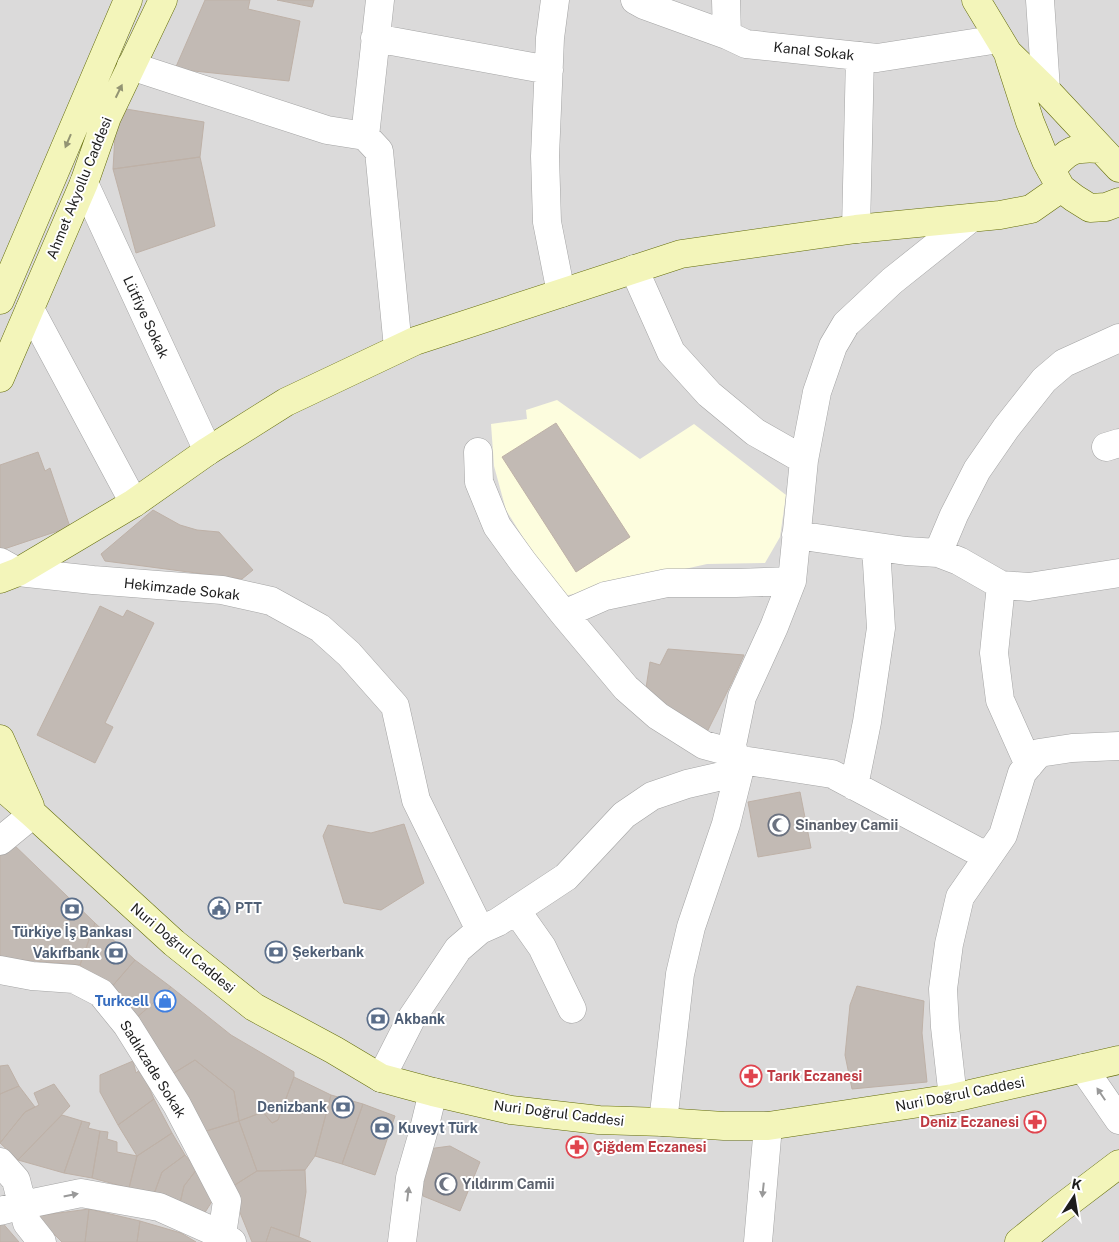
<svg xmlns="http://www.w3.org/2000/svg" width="1119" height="1242" font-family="'Public Sans',sans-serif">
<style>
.residential{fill:#dbdada}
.education{fill:#fdfdde}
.building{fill:#c2bab4;stroke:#beb1a7}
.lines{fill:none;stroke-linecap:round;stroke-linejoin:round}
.street-casing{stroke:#a4a4a4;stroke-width:29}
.secondary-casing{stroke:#646d0b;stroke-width:29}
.street{stroke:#fff;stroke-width:28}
.secondary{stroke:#f3f5ba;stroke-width:28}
.oneway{fill:#939473}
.oneway2{fill:#999}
.labels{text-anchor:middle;stroke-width:4;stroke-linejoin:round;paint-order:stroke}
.street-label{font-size:14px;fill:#1d1d1d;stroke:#fff}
.worship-label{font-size:14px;font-weight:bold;fill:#5b616d;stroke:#fff;text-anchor:start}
.service-label{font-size:14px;font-weight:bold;fill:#4e5e75;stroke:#fff;text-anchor:start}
.shop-label{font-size:14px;font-weight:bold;fill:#366cbe;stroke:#fff;text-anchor:end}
.health-label{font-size:14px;font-weight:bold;fill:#be3a42;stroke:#fff;text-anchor:start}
</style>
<rect width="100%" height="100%" fill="#eeeae4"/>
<path class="residential" d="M0,0h1119v1242h-1119z"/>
<path class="education" d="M557,400l83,59 54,-35 92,71 -6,42 -15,26 -58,1 -147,33 -54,-87 -12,-44 -3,-42 36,-5 -1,-9z"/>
<path class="building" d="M205,0h45l-2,9 52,12 -11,60 -114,-12z
M277,0h37l-2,7z
M120,108l84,14 -4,35 -87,12 2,-34z
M200,157l15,69 -79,27 -23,-84z
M556,423l74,114 -54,35 -74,-115z
M38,452l7,19 5,-3 20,59 -69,23 -1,-3v-82z
M153,510l27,15 17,5 22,2 34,38 -11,9 -137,-18 -4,-7z
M100,606l23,11 4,-7 27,13 -49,100 8,4 -18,36 -58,-28z
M668,649l76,6 -12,27 -27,54 -61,-35 6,-39 10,3z
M800,792l11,56 -53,9 -10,-55z
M404,824l20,59 -43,27 -37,-7 -21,-67 5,-11 43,8z
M11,842l84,81 -15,42 -80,-7v-106z
M95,923l40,37 -26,30 -29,-25z
M135,960l36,27 -37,33 -25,-30z
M857,986l67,15 -2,32 5,49 -75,7 -7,-34 5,-50z
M171,987l60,48 63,37v5l-16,43 -6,3 -9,-11 -24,9 -5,-30 -39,-31 -26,16 -35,-56z
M195,1060l39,31 5,30 -36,11 -34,-56z
M133,1061l3,12 5,-4 13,30 -36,26 -18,-33v-17z
M8,1065l11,21 -19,8v-28z
M294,1077l37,18 -16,61 -10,14 -48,1 -18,-50 24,-9 9,11 6,-3z
M54,1084l16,22 -52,54 -18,-17 25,-31 14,-7 -5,-12z
M19,1086l16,21 -10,5 -25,31v-49z
M331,1095l32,9 -21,60 -27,-8z
M154,1099l18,34 -35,23 -19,-31z
M363,1104l32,12 -20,59 -33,-11z
M62,1115l20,6 -18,52 -46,-13z
M82,1121l8,2 -2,5 12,3 -8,47 -28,-5z
M239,1121l18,50 -27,17 -27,-56z
M100,1131l8,1 -1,7 10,3v10l20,4 -8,32 -37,-10z
M172,1133l13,22 -23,17 -8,22 -25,-6 8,-32z
M450,1146l30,16 -20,49 -37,-15 -5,-25 10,-22z
M185,1155l12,14 -13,17 -4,17 -26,-9 8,-22z
M197,1169l19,26 -12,19 -24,-11 4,-17z
M305,1170l1,22 -7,45 -28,-10 -5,15h-14l-22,-54 27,-17z
M89,1209l51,12 -3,21h-52z
M89,1209l-4,33h-23l-26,-26z
M0,1220l19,22h-19z
M140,1221l41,12 15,9h-59z
M271,1227l28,10 12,5h-45z"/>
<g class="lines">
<g class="street-casing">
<path id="street" d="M555,0l-5,38 -5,118 2,66 14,71
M635,0l9,5 83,30 19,9 131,14 122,-19
M726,0l1,35
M1040,0l6,90
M375,38l174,32
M131,66l196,64 38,6 14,15 19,197
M365,136l15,-136
M84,183l124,268
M856,229l4,-173
M634,269l37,83 38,42 46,38 49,28
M30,309l104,194
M1106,447l13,-4
M478,452l1,30 18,44 26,36 41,52 41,-18 62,-13h69l56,-2
M796,535l110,16 32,2 21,8 42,24 28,2 90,-14
M938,553l16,-38 23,-45 29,-42 38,-48 20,-17 55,-25
M0,562l18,10 75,8 129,10 49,11 49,27 29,26 46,52 21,94 64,130
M1001,585l-7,68 6,47 29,65
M564,614l62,74 32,28 46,29 30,8
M735,759l97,15 145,77 12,4
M854,786l13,-64 14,-94 -5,-81
M0,841l33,-27
M516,910l26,37 30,62
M0,970l32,6 42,3 27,14 26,32 50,80 50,96 -5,34 -3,7
M1083,1068l36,52
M381,1078l30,-59 47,-70 22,-19 18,-8 68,-45 58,-62 28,-19 35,-12 52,-12
M953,1098l-8,-71 -2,-38 6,-45 11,-47 43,-62 19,-62 17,-20 33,-5 47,-2
M663,1122l17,-148 11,-47 35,-103 13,-52 -7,-27 10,-48 32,-70 18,-46 12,-121 13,-68 16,-46 13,-22 46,-43 79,-63
M0,1162l16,18 11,43 15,19
M0,1211l23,-6 58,-12 78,14 63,28 10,7
M402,1242l8,-64 13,-45 10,-41
M758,1242l10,-116"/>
</g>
<g class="secondary-casing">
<path id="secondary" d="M976,0l32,53 38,37 73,78
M1009,57l21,65 16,39 15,27 13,10 16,10 16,-1 13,-5
M1051,170c17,-20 22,-23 50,-21
M0,300l128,-300
M0,378l84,-195 23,-66 56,-117
M0,579l18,-7 116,-69 74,-52 78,-49 129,-61 266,-87 175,-25 144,-14 31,-6 30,-21
M0,739l30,67
M0,785l33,29 141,129 80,64 80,43 47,28 52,14 78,18 88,10 64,2 61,4h44l185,-28 166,-38
M1019,1242l42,-34 58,-44"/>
</g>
<use href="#street" class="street"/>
<use href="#secondary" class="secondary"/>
</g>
<defs><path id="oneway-solid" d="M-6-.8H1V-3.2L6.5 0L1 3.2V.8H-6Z" transform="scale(1.25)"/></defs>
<g class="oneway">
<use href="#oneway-solid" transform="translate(119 91) rotate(-64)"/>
<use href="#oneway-solid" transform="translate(68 141) rotate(113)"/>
</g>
<g class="oneway2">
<use href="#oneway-solid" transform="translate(1101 1094) rotate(-124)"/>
<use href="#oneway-solid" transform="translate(763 1190) rotate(96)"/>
<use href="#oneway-solid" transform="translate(408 1194) rotate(-83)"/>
<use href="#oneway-solid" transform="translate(71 1195) rotate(-11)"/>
</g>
<defs>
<g id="mosque-ring" transform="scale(1.125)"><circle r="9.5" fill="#fff" stroke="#6b7280" stroke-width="1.5"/><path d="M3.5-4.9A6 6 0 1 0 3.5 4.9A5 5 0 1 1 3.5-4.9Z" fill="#6b7280"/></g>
<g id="civic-ring" transform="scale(1.125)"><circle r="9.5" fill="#fff" stroke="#5c6f8a" stroke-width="1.5"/><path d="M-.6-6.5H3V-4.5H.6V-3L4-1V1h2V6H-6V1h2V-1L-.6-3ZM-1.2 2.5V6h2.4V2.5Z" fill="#5c6f8a"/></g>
<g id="bank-ring" transform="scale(1.125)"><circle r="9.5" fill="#fff" stroke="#5c6f8a" stroke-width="1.5"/><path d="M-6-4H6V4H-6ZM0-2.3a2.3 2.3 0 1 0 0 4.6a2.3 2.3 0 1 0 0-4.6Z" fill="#5c6f8a"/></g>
<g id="shop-ring" transform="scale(1.125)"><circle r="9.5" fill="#fff" stroke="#3f7fe0" stroke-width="1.5"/><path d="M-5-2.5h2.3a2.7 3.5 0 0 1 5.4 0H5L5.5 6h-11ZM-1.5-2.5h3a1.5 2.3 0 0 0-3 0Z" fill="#3f7fe0"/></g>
<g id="pharmacy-ring" transform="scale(1.125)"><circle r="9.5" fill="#fff" stroke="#e0444e" stroke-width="1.5"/><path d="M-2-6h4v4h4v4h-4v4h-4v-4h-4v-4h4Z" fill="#e0444e"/></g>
</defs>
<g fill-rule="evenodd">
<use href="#mosque-ring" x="779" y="825"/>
<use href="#civic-ring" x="219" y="908"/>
<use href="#bank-ring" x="72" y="909"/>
<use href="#bank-ring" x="276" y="952"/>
<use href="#bank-ring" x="116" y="953"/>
<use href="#shop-ring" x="165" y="1001"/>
<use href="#bank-ring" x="378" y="1019"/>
<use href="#pharmacy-ring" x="751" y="1076"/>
<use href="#bank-ring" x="343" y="1107"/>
<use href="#pharmacy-ring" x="1035" y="1122"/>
<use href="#bank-ring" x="382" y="1128"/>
<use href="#pharmacy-ring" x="577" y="1147"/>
<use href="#mosque-ring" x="446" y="1184"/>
</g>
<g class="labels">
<g class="street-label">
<text transform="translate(814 51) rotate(6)" y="5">Kanal Sokak</text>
<text transform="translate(79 188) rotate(-68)" y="5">Ahmet Akyollu Caddesi</text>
<text transform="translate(146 317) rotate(65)" y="5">Lütfiye Sokak</text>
<text transform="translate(182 589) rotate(6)" y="5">Hekimzade Sokak</text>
<text transform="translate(183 948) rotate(40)" y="5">Nuri Doğrul Caddesi</text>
<text transform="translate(153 1069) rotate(58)" y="5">Sadıkzade Sokak</text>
<text transform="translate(960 1094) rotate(-11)" y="5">Nuri Doğrul Caddesi</text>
<text transform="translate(559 1113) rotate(7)" y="5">Nuri Doğrul Caddesi</text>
</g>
<g class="worship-label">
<text x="795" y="830">Sinanbey Camii</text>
<text x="462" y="1189">Yıldırım Camii</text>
</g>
<g class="service-label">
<text x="235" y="913">PTT</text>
<text x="72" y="937" text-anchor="middle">Türkiye İş Bankası</text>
<text x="292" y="957">Şekerbank</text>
<text x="100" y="958" text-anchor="end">Vakıfbank</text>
<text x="394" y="1024">Akbank</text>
<text x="327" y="1112" text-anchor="end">Denizbank</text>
<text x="398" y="1133">Kuveyt Türk</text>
</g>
<g class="shop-label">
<text x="149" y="1006">Turkcell</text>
</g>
<g class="health-label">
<text x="767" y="1081">Tarık Eczanesi</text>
<text x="1019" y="1127" text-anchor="end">Deniz Eczanesi</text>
<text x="593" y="1152">Çiğdem Eczanesi</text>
</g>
</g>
<g transform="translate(1074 1197) rotate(12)" stroke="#ffffff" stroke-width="4" paint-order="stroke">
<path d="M0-4L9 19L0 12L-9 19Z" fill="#1d1d1d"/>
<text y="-8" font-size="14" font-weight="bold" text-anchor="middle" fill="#1d1d1d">K</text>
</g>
</svg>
